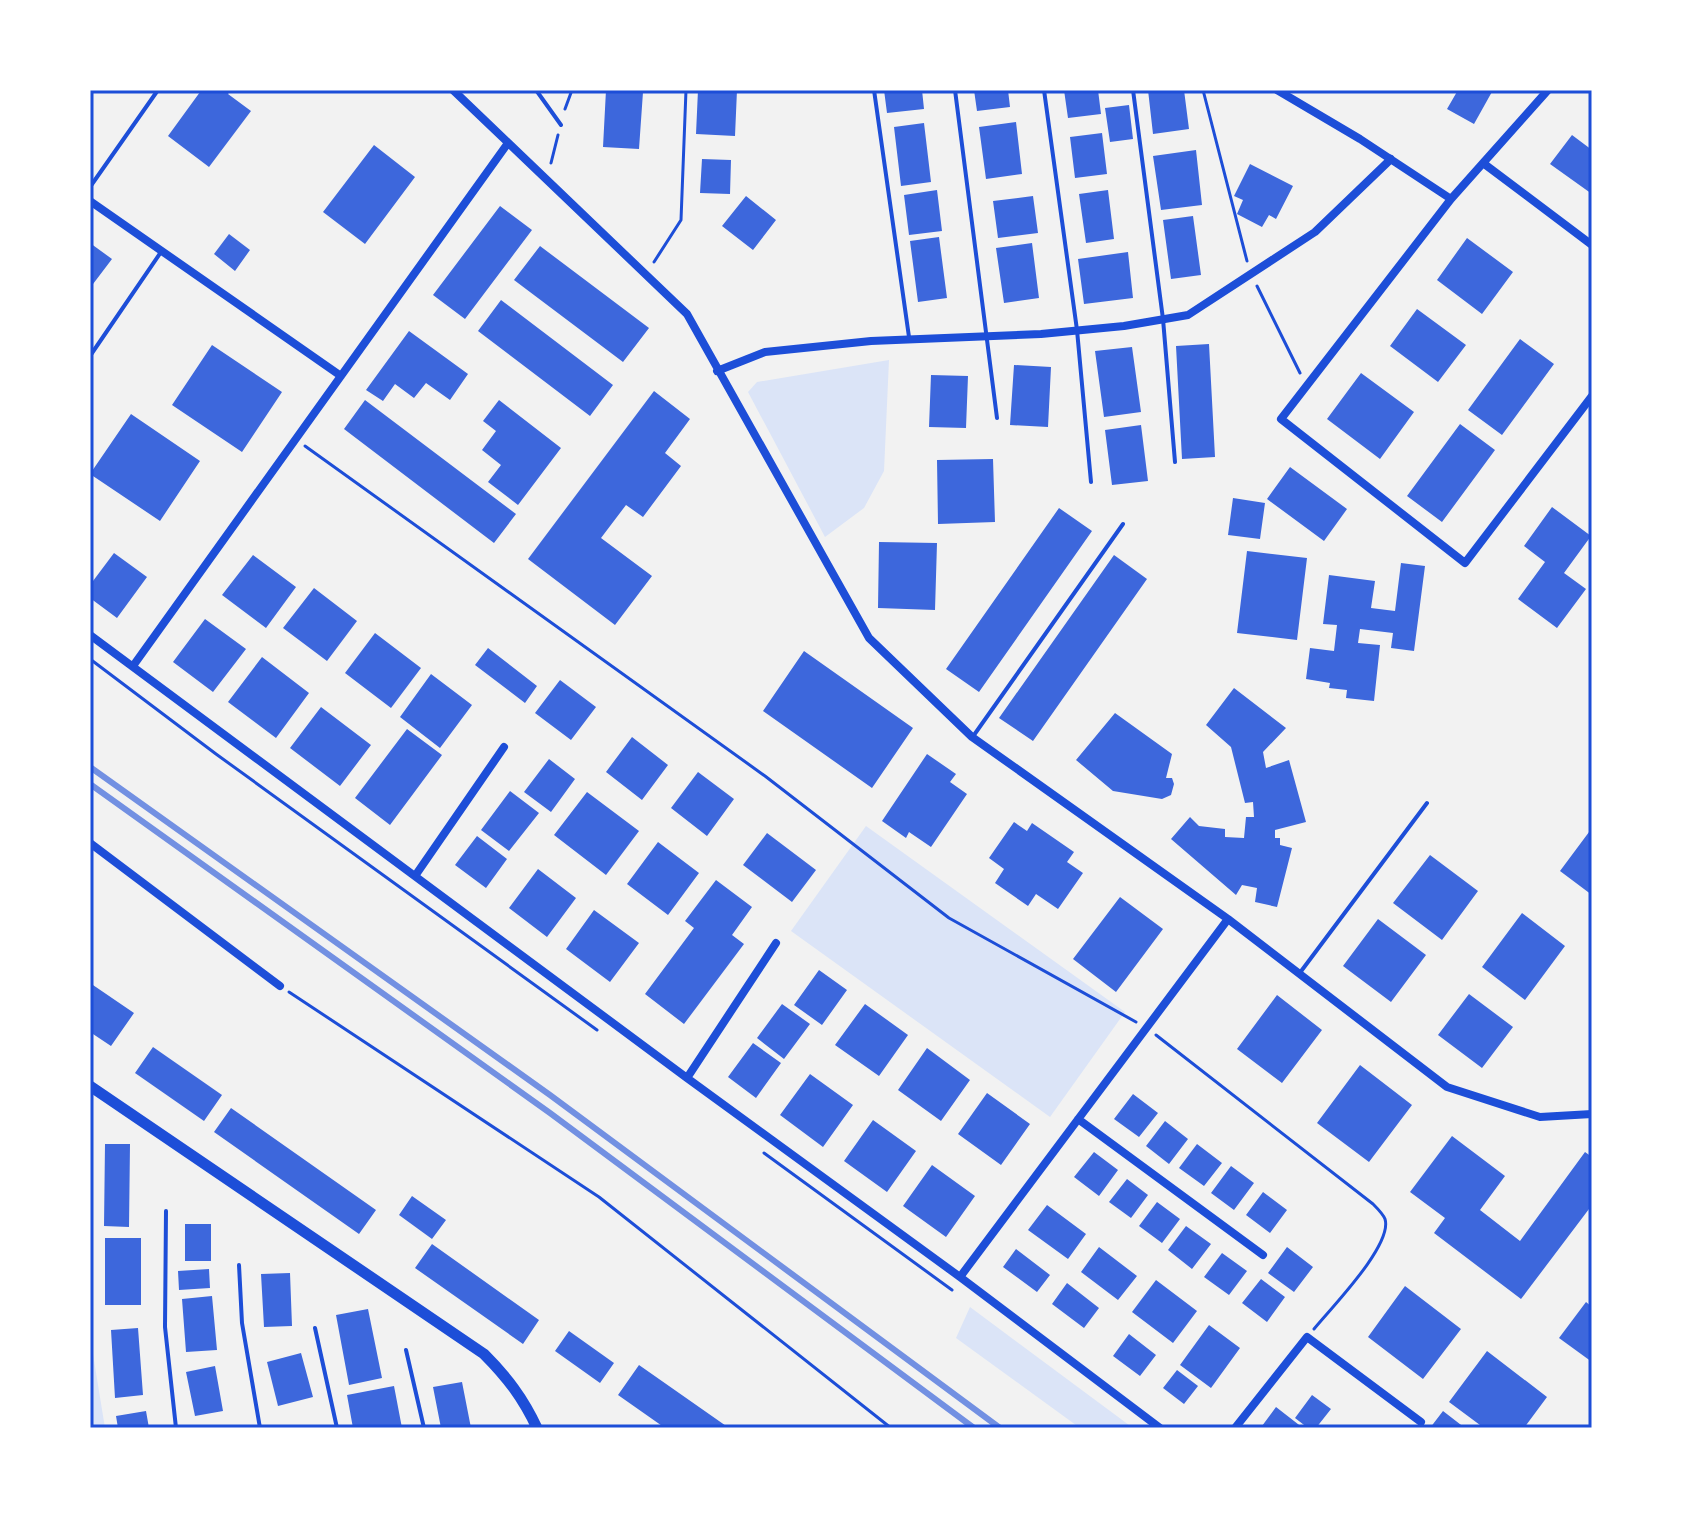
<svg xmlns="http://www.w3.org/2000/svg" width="1682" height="1518" font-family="Mulish,sans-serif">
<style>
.green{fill:#dbe4f7}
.building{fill:#3d67dc}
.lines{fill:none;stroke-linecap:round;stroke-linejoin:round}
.path{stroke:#1d4ed8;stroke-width:3}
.service{stroke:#1d4ed8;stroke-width:4}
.minor{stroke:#1d4ed8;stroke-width:8}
.tertiary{stroke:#1d4ed8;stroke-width:11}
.rail{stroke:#7290e2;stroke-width:6}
.neatline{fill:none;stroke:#1d4ed8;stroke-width:3}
</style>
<rect width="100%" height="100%" fill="#f2f2f2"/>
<path class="green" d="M889,360l-5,111 -20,37 -39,29 -77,-145 9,-10z
M866,826l259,186 -75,105 -259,-186z
M90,1263l2,85 13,80h-15z
M970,1307l163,121h-53l-124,-90z"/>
<path class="building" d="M197,90h34l-3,4 23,17 -42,56 -41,-31 32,-44z
M606,90l37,2 -4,57 -36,-2z
M698,90h39l-2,46 -39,-2z
M884,90h38l2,19 -37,4z
M974,90h34l2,17 -33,4z
M1064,90h34l3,24 -33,4z
M1148,90h36l5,39 -36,5z
M1458,90h35l-19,34 -27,-15z
M1129,105l4,34 -23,3 -5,-34z
M1016,122l6,52 -36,5 -7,-52z
M924,123l7,59 -30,4 -7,-59z
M1102,133l5,41 -32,4 -5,-41z
M1572,135l20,15v44l-42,-30z
M374,145l41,32 -50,67 -42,-32z
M1196,150l6,55 -41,5 -8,-54z
M702,159l29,1 -1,34 -30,-1z
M1250,164l43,22 -17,33 -7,-4 -7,12 -25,-13 6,-14 -9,-4z
M937,190l5,41 -33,4 -5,-40z
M1108,190l6,49 -28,4 -7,-49z
M746,196l30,24 -23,30 -31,-24z
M1033,196l5,37 -40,5 -5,-37z
M500,206l32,24 -67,89 -32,-24z
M1193,216l8,59 -30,4 -8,-59z
M229,234l21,16 -15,21 -21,-17z
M939,237l8,61 -29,4 -8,-61z
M1467,238l46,34 -31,42 -45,-34z
M90,243l22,16 -22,29z
M1032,243l7,55 -35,5 -8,-55z
M540,246l109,82 -26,34 -109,-82z
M1128,252l5,46 -49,6 -6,-45z
M501,300l112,85 -23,31 -112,-85z
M1417,309l49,36 -28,37 -48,-36z
M409,331l59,43 -18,26 -24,-17 -12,15 -19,-14 -12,17 -17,-11z
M1520,339l34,25 -52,71 -34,-25z
M1209,344l6,113 -33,2 -6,-113z
M212,345l70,47 -40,60 -70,-47z
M1132,347l9,65 -37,5 -9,-66z
M1014,365l37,2 -3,60 -38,-2z
M1361,373l53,39 -34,47 -53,-40z
M931,375l37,1 -2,52 -37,-1z
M654,391l36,28 -25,34 16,13 -38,51 -17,-12 -25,33 51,38 -37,49 -87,-66z
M365,400l151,114 -22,29 -150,-114z
M499,400l62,48 -43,57 -30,-23 13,-17 -19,-15 14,-19 -13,-10z
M131,414l69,47 -40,60 -70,-47z
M1460,424l35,26 -53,72 -35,-26z
M1141,425l7,56 -36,4 -7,-55z
M993,459l2,63 -57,2 -1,-64z
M1290,467l57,42 -23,32 -57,-42z
M1233,498l32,5 -5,36 -32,-4z
M1552,507l39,29 -27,37 22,16 -29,39 -39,-29 27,-37 -21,-16z
M1059,508l33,23 -113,161 -33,-23z
M879,542l58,1 -2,67 -57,-2z
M1247,551l60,7 -10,82 -60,-7z
M114,553l33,24 -30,41 -27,-20v-13z
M253,555l43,32 -30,41 -44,-33z
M1114,555l33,24 -114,162 -34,-23z
M1401,563l24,3 -11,85 -23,-3 2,-15 -33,-4 -2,14 22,2 -6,56 -28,-3 1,-8 -18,-2 1,-5 -24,-4 4,-31 24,3 3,-26 -14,-1 6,-49 46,6 -4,27 24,3z
M314,588l43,33 -30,40 -44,-33z
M205,619l41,30 -33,43 -40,-30z
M375,633l46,35 -30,40 -46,-35z
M488,648l49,38 -12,17 -50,-38z
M804,651l109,77 -41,60 -109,-77z
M262,657l47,36 -33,45 -48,-36z
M431,674l41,31 -32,43 -40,-31z
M560,680l36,27 -25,33 -36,-27z
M1234,688l52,40 -23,24 3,16 23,-8 17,62 -31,8v8h5v7l12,3 -15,59 -22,-5 2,-14 -15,-3 -6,10 -65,-56 19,-22 9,9 26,3v8l19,1 2,-21h8l-1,-15 -8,1 -14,-56 -25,-22z
M321,707l50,38 -31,41 -50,-38z
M1115,713l57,41 -6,24h6l2,6 -3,11 -9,4 -49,-8 -37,-31z
M407,729l35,26 -52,70 -35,-27z
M632,737l36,28 -26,35 -36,-28z
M927,754l29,20 -6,8 17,12 -36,53 -22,-15 -3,6 -24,-17z
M549,759l26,20 -24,33 -27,-20z
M698,772l36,27 -27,37 -36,-28z
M510,791l29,22 -30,38 -28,-21z
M587,792l52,39 -33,44 -52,-40z
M1014,822l13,9 5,-8 42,29 -7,10 16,11 -25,36 -22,-15 -8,12 -33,-23 9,-14 -15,-11z
M1592,828v67l-32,-24z
M767,833l49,37 -24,32 -49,-37z
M477,836l30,23 -21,29 -31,-23z
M658,842l41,31 -31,42 -41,-31z
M1430,855l48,36 -36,49 -49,-37z
M538,869l38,29 -29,39 -38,-29z
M716,880l36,27 -20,28 12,9 -60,80 -39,-30 49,-66 -9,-7z
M1120,897l43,32 -47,63 -43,-33z
M594,910l45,33 -29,39 -44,-33z
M1522,913l43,33 -40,54 -43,-33z
M1378,919l48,36 -35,47 -48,-36z
M819,970l28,20 -25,35 -28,-20z
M90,983l44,30 -23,33 -21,-14z
M1469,994l44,33 -31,41 -44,-33z
M1277,995l45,35 -40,53 -45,-34z
M782,1004l28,20 -26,35 -27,-21z
M865,1004l43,31 -29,41 -44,-31z
M753,1043l28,20 -25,35 -28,-21z
M153,1047l69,48 -18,26 -69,-48z
M927,1048l43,32 -29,41 -43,-31z
M1360,1065l52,40 -43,57 -52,-39z
M810,1074l43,31 -30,42 -43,-32z
M987,1093l43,31 -29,41 -43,-31z
M1133,1094l25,19 -19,24 -25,-18z
M231,1108l145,102 -17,24 -145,-102z
M873,1120l43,31 -29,41 -43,-31z
M1165,1121l23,18 -19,25 -23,-18z
M1452,1136l53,40 -25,34 40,31 65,-89 7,5v48l-71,94 -87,-66 11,-15 -35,-26z
M105,1144h25l-1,83 -25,-1z
M1197,1144l25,19 -18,23 -25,-18z
M1094,1152l24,18 -19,26 -25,-19z
M932,1165l43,31 -29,41 -43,-31z
M1231,1166l23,17 -20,27 -23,-17z
M1127,1179l21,16 -17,23 -22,-16z
M1263,1192l24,18 -17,23 -24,-18z
M412,1196l34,24 -14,19 -33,-24z
M1157,1202l23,17 -18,24 -23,-17z
M1047,1205l39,29 -18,25 -40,-29z
M185,1224h26v37h-26z
M1186,1226l25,18 -19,25 -24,-19z
M105,1238h36v67h-36z
M432,1244l107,76 -16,24 -108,-76z
M1099,1247l38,29 -19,24 -37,-28z
M1287,1247l26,20 -19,25 -26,-19z
M1016,1249l34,26 -13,17 -34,-25z
M1222,1253l25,18 -18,24 -25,-18z
M209,1269l1,19 -31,2 -1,-19z
M290,1273l2,53 -28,1 -3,-53z
M1261,1279l24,18 -18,25 -25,-19z
M1156,1280l41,31 -24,32 -41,-31z
M1067,1283l32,25 -15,20 -32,-24z
M1405,1286l56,43 -38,50 -55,-42z
M212,1296l5,54 -31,2 -4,-53z
M1586,1302l6,5v55l-33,-24z
M368,1309l14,69 -33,7 -13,-70z
M1209,1325l31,23 -29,40 -31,-23z
M138,1328l5,67 -28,3 -4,-68z
M569,1331l45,32 -14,20 -45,-32z
M1129,1334l27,21 -16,21 -27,-20z
M1487,1351l60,46 -23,31h-40l-35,-26z
M301,1353l12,44 -35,9 -11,-44z
M639,1365l90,63h-64l-47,-33z
M215,1366l8,45 -28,5 -9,-44z
M1177,1370l21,16 -14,18 -21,-16z
M462,1382l9,46h-30l-8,-41z
M394,1386l8,42h-49l-6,-33z
M1312,1395l19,14 -15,19h-8l-13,-10z
M1276,1407l27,21 -41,-2z
M146,1411l3,17h-31l-2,-12z
M1443,1411l22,17h-35z"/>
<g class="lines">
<path class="path" d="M1203,90l44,171
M565,109l7,-19
M551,163l7,-28
M654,262l27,-42 5,-130
M1257,286l43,87
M305,446l460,330 184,142 187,104
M90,659l126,95 381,276
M289,992l310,205 292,231
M1156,1035l217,169c4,4 10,10 12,15 8,26 -54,89 -71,110
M764,1153l188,137"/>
<path class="service" d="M536,90l25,35
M874,90l35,247
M955,90l42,328
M1044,90l33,240 14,152
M1133,90l30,229 12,143
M90,187l68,-97
M90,356l71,-104
M974,735l149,-211
M1299,974l128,-171
M166,1211l-1,116 11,101
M239,1265l3,58 18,105
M315,1328l22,100
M406,1350l18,78"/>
<path class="minor" d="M453,90l234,224 182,324 103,99 256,182 219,168 93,30 52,-3
M1277,90l83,49 91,60
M1548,90l-97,109 -170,220 184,144 127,-167
M1483,163l109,82
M90,201l251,175
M717,371l48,-19 106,-11 170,-7 83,-8 64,-11 127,-83 76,-73
M90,635l597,443 273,199 200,151
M133,666l375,-523
M90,843l190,143
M415,876l89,-129
M687,1078l89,-135
M1078,1119l185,136
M960,1277l268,-358
M1235,1428l72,-91 114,85"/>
<path class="tertiary" d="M90,1086l394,268c23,23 39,44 53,74"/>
<path class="rail" d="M90,767l460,328 450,333
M90,784l460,329 424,315"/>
</g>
<rect width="1682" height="1518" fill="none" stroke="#ffffff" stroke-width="184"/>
<rect x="92" y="92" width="1498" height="1334" class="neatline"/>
</svg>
